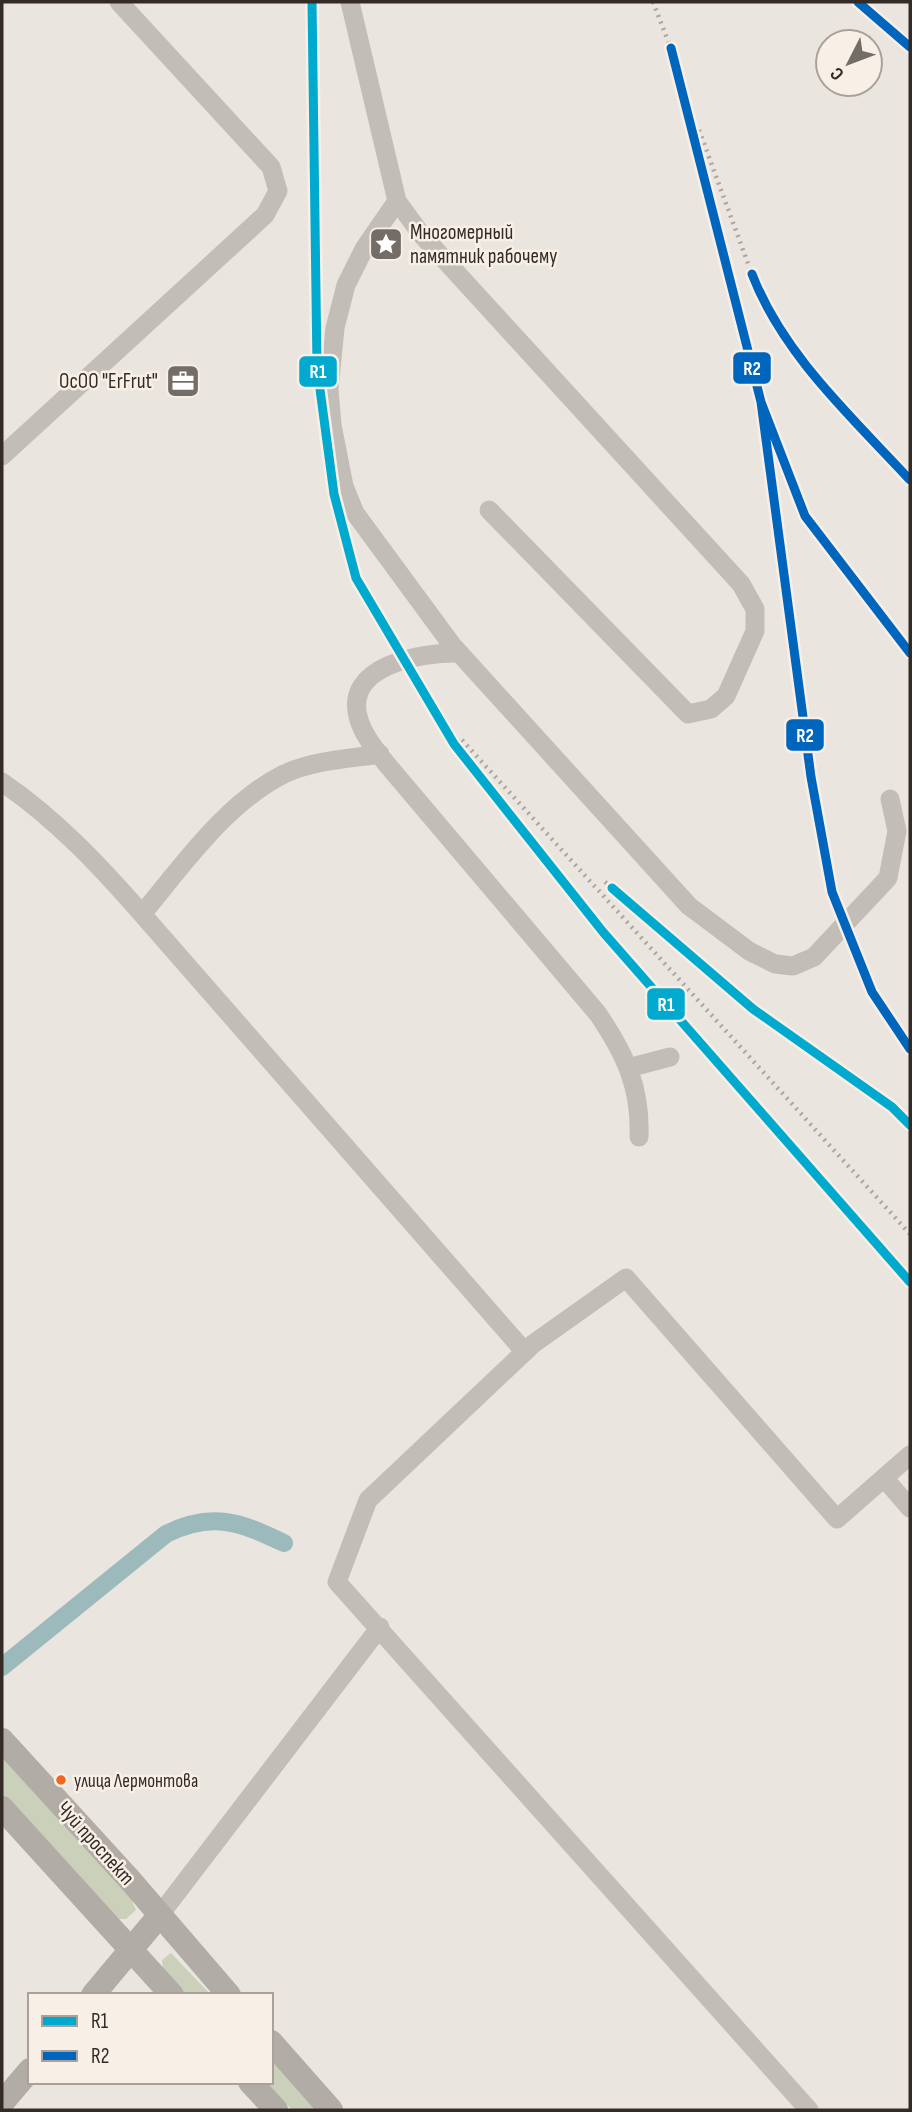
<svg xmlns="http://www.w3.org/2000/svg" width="912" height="2112" font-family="'Sofia Sans Condensed',sans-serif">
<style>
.green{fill:#cbd0ba}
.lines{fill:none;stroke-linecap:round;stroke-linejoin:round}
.canal{stroke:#9cbabb;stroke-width:18}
.minor{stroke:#c3bdb8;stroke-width:19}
.major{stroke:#b2aca7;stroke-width:24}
.rail{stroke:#aba6a2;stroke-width:4.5;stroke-dasharray:2 5;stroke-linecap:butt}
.rail-1-casing{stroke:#f8f0e6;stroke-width:14}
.rail-2-casing{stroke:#f8f0e6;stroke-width:14}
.rail-1{stroke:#00a9ce;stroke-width:9}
.rail-2{stroke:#0065bd;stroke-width:9}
.bus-dot{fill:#f26522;stroke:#f8f0e6;stroke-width:2.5}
.labels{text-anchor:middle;stroke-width:5;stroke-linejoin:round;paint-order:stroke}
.bus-label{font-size:19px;fill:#342b27;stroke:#f8f0e6;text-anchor:start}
.poi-label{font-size:21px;fill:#342b27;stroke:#f8f0e6;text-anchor:start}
.street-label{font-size:21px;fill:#342b27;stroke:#f8f0e6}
.line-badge{stroke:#f8f0e6;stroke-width:2.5}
.badge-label{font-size:19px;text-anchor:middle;font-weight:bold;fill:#fff}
</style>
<rect width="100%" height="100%" fill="#ebe5df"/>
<path class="green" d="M2,1755l128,141 6,14 -10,9h-7l-9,-5 -108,-120z
M171,1953l40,42h-25l-23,-25 -1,-10z
M271,2057l49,53h-28l-26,-28h5z"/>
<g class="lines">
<path class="canal" d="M2,1667l164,-133c46,-23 74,-12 118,9"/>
<path class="minor" d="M350,2l47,199 24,33 320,350 14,25v22l-29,65 -15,13 -23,5 -199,-204
M397,201l-33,48 -18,36 -11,43 -6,61 3,36 12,61 11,27 97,132 237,261 60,45 26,13 18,2 21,-9 74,-79 9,-47 -7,-32
M2,456l263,-241 13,-24 -7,-24 -152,-165
M459,653c-36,-1 -118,12 -100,67 5,16 16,29 26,42l213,252c27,40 43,73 41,123
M2,782c54,37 97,83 140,132 41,-49 84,-111 142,-140 30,-14 64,-15 96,-20
M142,914l383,438
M628,1068l42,-11
M884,1478l26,30
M159,1916l221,-289
M809,2110l-472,-528 31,-82 165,-156 93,-66 211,241 73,-64"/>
<path class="major" d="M2,1740l128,140 99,115
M2,1808l170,187
M93,1995l66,-79
M271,2042l60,68
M250,2082l26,28
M2,2103l28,-33"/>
<path class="rail" d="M312,2l5,365 17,127 22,84 98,166 149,188 307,350
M653,2l20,52
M858,2l52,45
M671,48l90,354 44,114 105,137
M699,130l65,177 30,44 116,129
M761,402l50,375 21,115 40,100 38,57
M462,740l448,494
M605,882l148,127 139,98 18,18"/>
<g class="rail-1-casing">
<path id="rail-1" d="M312,2l5,365 17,127 22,84 98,166 149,188 307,350
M612,888l141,121 139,98 18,18"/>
</g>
<g class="rail-2-casing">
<path id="rail-2" d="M858,2l52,45
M671,48l90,354 44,114 105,137
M752,274c31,81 100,143 158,206
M761,402l50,375 21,115 40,100 38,57"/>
</g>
<use href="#rail-1" class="rail-1"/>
<use href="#rail-2" class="rail-2"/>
</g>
<defs>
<g id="sight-square" transform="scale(1.75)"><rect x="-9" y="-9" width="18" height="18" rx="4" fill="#746c67" stroke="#f8f0e6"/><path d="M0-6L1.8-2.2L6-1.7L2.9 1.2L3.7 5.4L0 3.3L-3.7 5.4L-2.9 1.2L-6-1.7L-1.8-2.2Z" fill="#fff"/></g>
<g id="office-square" transform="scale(1.75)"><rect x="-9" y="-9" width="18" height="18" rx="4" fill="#746c67" stroke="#f8f0e6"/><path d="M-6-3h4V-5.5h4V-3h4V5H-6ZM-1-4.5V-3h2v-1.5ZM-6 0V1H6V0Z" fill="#fff"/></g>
</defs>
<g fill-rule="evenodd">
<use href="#sight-square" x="386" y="244"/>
<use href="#office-square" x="183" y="381"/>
</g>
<circle class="bus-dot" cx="61" cy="1780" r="6"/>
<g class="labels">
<g class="bus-label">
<text x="74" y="1787">улица Лермонтова</text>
</g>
<g class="poi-label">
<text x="410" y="239">Многомерный<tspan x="410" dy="24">памятник рабочему</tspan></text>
<text x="158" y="388" text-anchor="end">ОсОО "ErFrut"</text>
</g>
<g class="street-label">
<text transform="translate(96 1843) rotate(48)" y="7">Чуй проспект</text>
</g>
</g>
<g class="line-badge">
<rect x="732" y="351" width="40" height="34" rx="7" fill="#0065bd"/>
<rect x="298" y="355" width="40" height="33" rx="7" fill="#00a9ce"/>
<rect x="785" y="718" width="40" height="34" rx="7" fill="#0065bd"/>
<rect x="646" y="987" width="40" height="34" rx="7" fill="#00a9ce"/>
</g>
<g class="badge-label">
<text x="752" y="375">R2</text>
<text x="318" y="378">R1</text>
<text x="805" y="742">R2</text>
<text x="666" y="1011">R1</text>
</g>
<rect width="912" height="2112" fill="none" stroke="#342b27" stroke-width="7"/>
<rect x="28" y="1993" width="245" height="91" fill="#f8f0e6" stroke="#aaa19a" stroke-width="2"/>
<rect x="42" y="2016" width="35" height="10" fill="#00a9ce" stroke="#aaa19a" stroke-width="2"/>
<text x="91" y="2028" font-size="21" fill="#342b27">R1</text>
<rect x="42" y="2051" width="35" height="10" fill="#0065bd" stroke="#aaa19a" stroke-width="2"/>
<text x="91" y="2063" font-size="21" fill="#342b27">R2</text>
<g transform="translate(849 63) rotate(228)"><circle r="33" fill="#f8f0e6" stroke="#aaa19a" stroke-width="2"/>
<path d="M0-5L12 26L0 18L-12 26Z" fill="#746c67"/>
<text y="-10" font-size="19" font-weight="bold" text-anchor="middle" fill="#342b27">С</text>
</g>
</svg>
